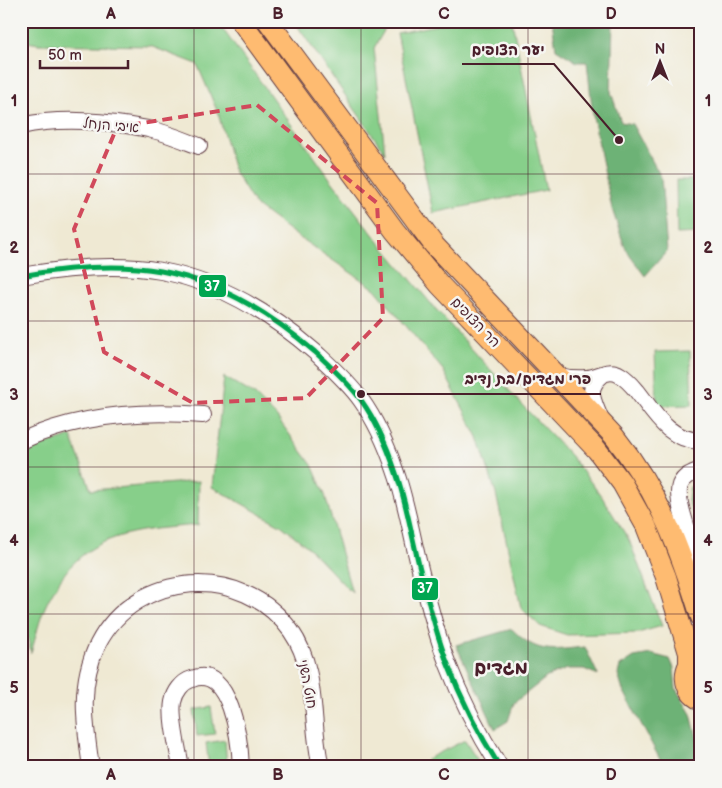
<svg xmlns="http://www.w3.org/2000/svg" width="722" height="788" font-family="'Balsamiq Sans','Playpen Sans Hebrew',sans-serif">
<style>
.green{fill:#87cf8a;stroke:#68775a}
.forest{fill:#6db276;stroke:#5c6850}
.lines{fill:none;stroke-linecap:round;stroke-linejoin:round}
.minor-casing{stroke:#633d44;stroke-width:18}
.major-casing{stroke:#633d44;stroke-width:22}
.minor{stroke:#fff;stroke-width:16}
.major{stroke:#febb71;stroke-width:20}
.bus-1-casing{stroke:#f6f6f2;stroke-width:9}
.bus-1{stroke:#00a651;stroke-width:5}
.marked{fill:none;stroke:#d1495b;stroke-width:4;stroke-dasharray:10 6;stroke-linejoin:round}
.grid{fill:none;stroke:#4a1f2b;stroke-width:1;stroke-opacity:0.55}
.labels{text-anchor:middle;stroke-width:5;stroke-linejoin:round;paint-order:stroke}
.street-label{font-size:14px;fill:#4a1f2b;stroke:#f6f6f2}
.district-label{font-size:19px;font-weight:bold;fill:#4a1f2b;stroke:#f6f6f2}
.leader{fill:none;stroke:#4a1f2b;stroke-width:2}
.callout-dot{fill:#4a1f2b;stroke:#f6f6f2;stroke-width:2}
.callout-label{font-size:15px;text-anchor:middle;font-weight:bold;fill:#4a1f2b;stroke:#f6f6f2;stroke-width:5;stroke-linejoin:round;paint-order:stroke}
.line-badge{stroke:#f6f6f2;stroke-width:2}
.badge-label{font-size:14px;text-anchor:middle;font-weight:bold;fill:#fff}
.neatline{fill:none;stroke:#4a1f2b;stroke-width:2}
.grid-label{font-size:16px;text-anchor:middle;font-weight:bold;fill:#4a1f2b}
</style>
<rect width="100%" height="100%" fill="#f6f6f2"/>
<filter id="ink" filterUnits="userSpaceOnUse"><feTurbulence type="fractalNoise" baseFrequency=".02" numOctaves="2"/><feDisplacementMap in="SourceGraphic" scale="10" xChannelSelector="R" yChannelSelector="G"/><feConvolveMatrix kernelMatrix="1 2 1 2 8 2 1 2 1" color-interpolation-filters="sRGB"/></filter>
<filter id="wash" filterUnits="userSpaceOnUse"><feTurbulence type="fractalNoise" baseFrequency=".0096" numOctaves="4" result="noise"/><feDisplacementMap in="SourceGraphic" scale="20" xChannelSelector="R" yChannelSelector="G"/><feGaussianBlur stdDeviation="1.12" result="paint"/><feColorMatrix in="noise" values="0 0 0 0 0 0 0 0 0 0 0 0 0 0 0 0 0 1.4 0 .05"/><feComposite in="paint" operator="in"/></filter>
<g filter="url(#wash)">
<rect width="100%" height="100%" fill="#efe9d3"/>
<path class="green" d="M21,21h196l114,159 48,62 55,65 90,100 46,48 32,42 27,43 33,86 -24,7 -71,2 -27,-9 -19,-18 -25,-114 -18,-57 -35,-67 -68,-81 -78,-53 -42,-31 -21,-34 -16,-58 -21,-49 -47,-18 -111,-2 -18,-3z
M294,21h105l-11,3 -14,24 11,105z
M457,21h55l34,169 -113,23 -36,-180z
M676,180h25v53l-24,1z
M690,351l2,54 -35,1 -2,-54z
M224,377l31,18 21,21 36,49 13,30 27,98 -43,-45 -27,-22 -70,-39z
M71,436l20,54 108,-9 -1,44c-56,5 -109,6 -141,60 -4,7 -8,13 -11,20 -7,15 -10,32 -15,48l-10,-46v-149l18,-11z
M695,484h6v55l-13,-39 2,-13z
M211,707l4,27 -18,2 -3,-26z
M225,740l2,27h-18l-3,-24z
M465,740l17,27h-63l10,-9z"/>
<path class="forest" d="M552,21h61l-2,71 10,30 11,2 29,53 6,74 -22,25 -15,-20 -6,-11 -12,-36 -19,-93 -6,-54h-10l-21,-13z
M512,629c26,26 39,21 73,18l13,28 -14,-6h-17l-20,8 -33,26 -6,18 -13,8 -39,-84z
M651,654l19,5 4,9 2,21 15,25 10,40v13h-37l-42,-79 -4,-14 2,-8 14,-9z"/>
</g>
<g filter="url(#ink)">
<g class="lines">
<g class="minor-casing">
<path id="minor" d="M21,126c39,-9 88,-5 127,3 17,3 35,11 51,17
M21,276c45,-8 95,-13 140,-5 59,11 109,42 154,81 16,15 33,30 46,48 15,21 26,46 34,70 11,30 16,63 24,95 8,32 16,66 28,97 14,37 32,72 53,105
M556,375c10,3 20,4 31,3 11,-1 22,-10 33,-3 7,4 12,10 17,16 18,23 31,49 64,50
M600,418c-7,-18 -15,-29 2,-43
M21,441c56,-26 120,-31 182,-26
M701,470c-9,3 -17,6 -21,15 -6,15 15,66 21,82
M91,767c-6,-42 -13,-83 7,-123 38,-74 145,-81 193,-13 28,40 19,91 30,136
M181,767c-3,-18 -11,-49 -8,-65 2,-10 9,-20 19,-23 39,-16 48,64 49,88"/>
</g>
<g class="major-casing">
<path id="major" d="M241,21l154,210 45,54 157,165 25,33 24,43 20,51 23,76v11
M268,21l166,224 180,191c45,56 66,113 87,181
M699,655c-19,10 -17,37 2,45"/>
</g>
<use href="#minor" class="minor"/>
<use href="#major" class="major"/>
<g class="bus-1-casing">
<path id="bus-1" d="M21,276c45,-8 95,-13 140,-5 59,11 109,42 154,81 16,15 33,30 46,48 15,21 26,46 34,70 11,30 16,63 24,95 8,32 16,66 28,97 14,37 32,72 53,105"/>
</g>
<use href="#bus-1" class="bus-1"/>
</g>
</g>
<path class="marked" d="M257,105l120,98 6,115 -77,80 -113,5 -89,-51 -30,-123 43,-102z"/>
<path class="grid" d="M194,21v746M361,21v746M528,21v746M21,174h680M21,321h680M21,467h680M21,614h680"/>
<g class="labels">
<g class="street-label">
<text transform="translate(111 125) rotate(5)" y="5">איבי הנחל</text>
<text transform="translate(476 322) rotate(46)" y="5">הר הצופים</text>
<text transform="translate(308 684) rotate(79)" y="5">חוט השני</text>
</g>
<g class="district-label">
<text x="501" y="674">מגדים</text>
</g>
</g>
<path class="leader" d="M619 140L554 64H462M361 394L454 394H601"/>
<g class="callout-dot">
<circle cx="619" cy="140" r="5"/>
<circle cx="361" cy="394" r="5"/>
</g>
<g class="callout-label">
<text x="508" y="55">יער הצופים</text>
<text x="528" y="384">פרי מגדים/בת נדיב</text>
</g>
<g class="line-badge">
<rect x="198" y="274" width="29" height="24" rx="5" fill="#00a651"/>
<rect x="411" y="577" width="28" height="24" rx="5" fill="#00a651"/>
</g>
<g class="badge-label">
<text x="212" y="291">37</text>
<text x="425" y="593">37</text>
</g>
<rect width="722" height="788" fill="none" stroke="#f6f6f2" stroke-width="55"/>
<g transform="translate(660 62)" stroke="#f6f6f2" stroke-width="4" paint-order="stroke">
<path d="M0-4L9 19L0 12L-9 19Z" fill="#4a1f2b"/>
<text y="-8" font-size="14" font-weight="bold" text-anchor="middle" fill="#4a1f2b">N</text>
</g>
<path d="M40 60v8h88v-8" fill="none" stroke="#4a1f2b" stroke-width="2.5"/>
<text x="48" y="60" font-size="15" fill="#4a1f2b" stroke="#f6f6f2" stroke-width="4" paint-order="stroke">50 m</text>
<rect x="28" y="28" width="666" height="732" class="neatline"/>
<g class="grid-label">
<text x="111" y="19">A</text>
<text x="278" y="19">B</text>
<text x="444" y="19">C</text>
<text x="611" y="19">D</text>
<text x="14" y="106">1</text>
<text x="708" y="106">1</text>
<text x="14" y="253">2</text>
<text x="708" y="253">2</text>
<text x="14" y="400">3</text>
<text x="708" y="400">3</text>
<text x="14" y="546">4</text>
<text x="708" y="546">4</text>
<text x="14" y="693">5</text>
<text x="708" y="693">5</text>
<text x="111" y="780">A</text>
<text x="278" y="780">B</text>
<text x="444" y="780">C</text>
<text x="611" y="780">D</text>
</g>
</svg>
